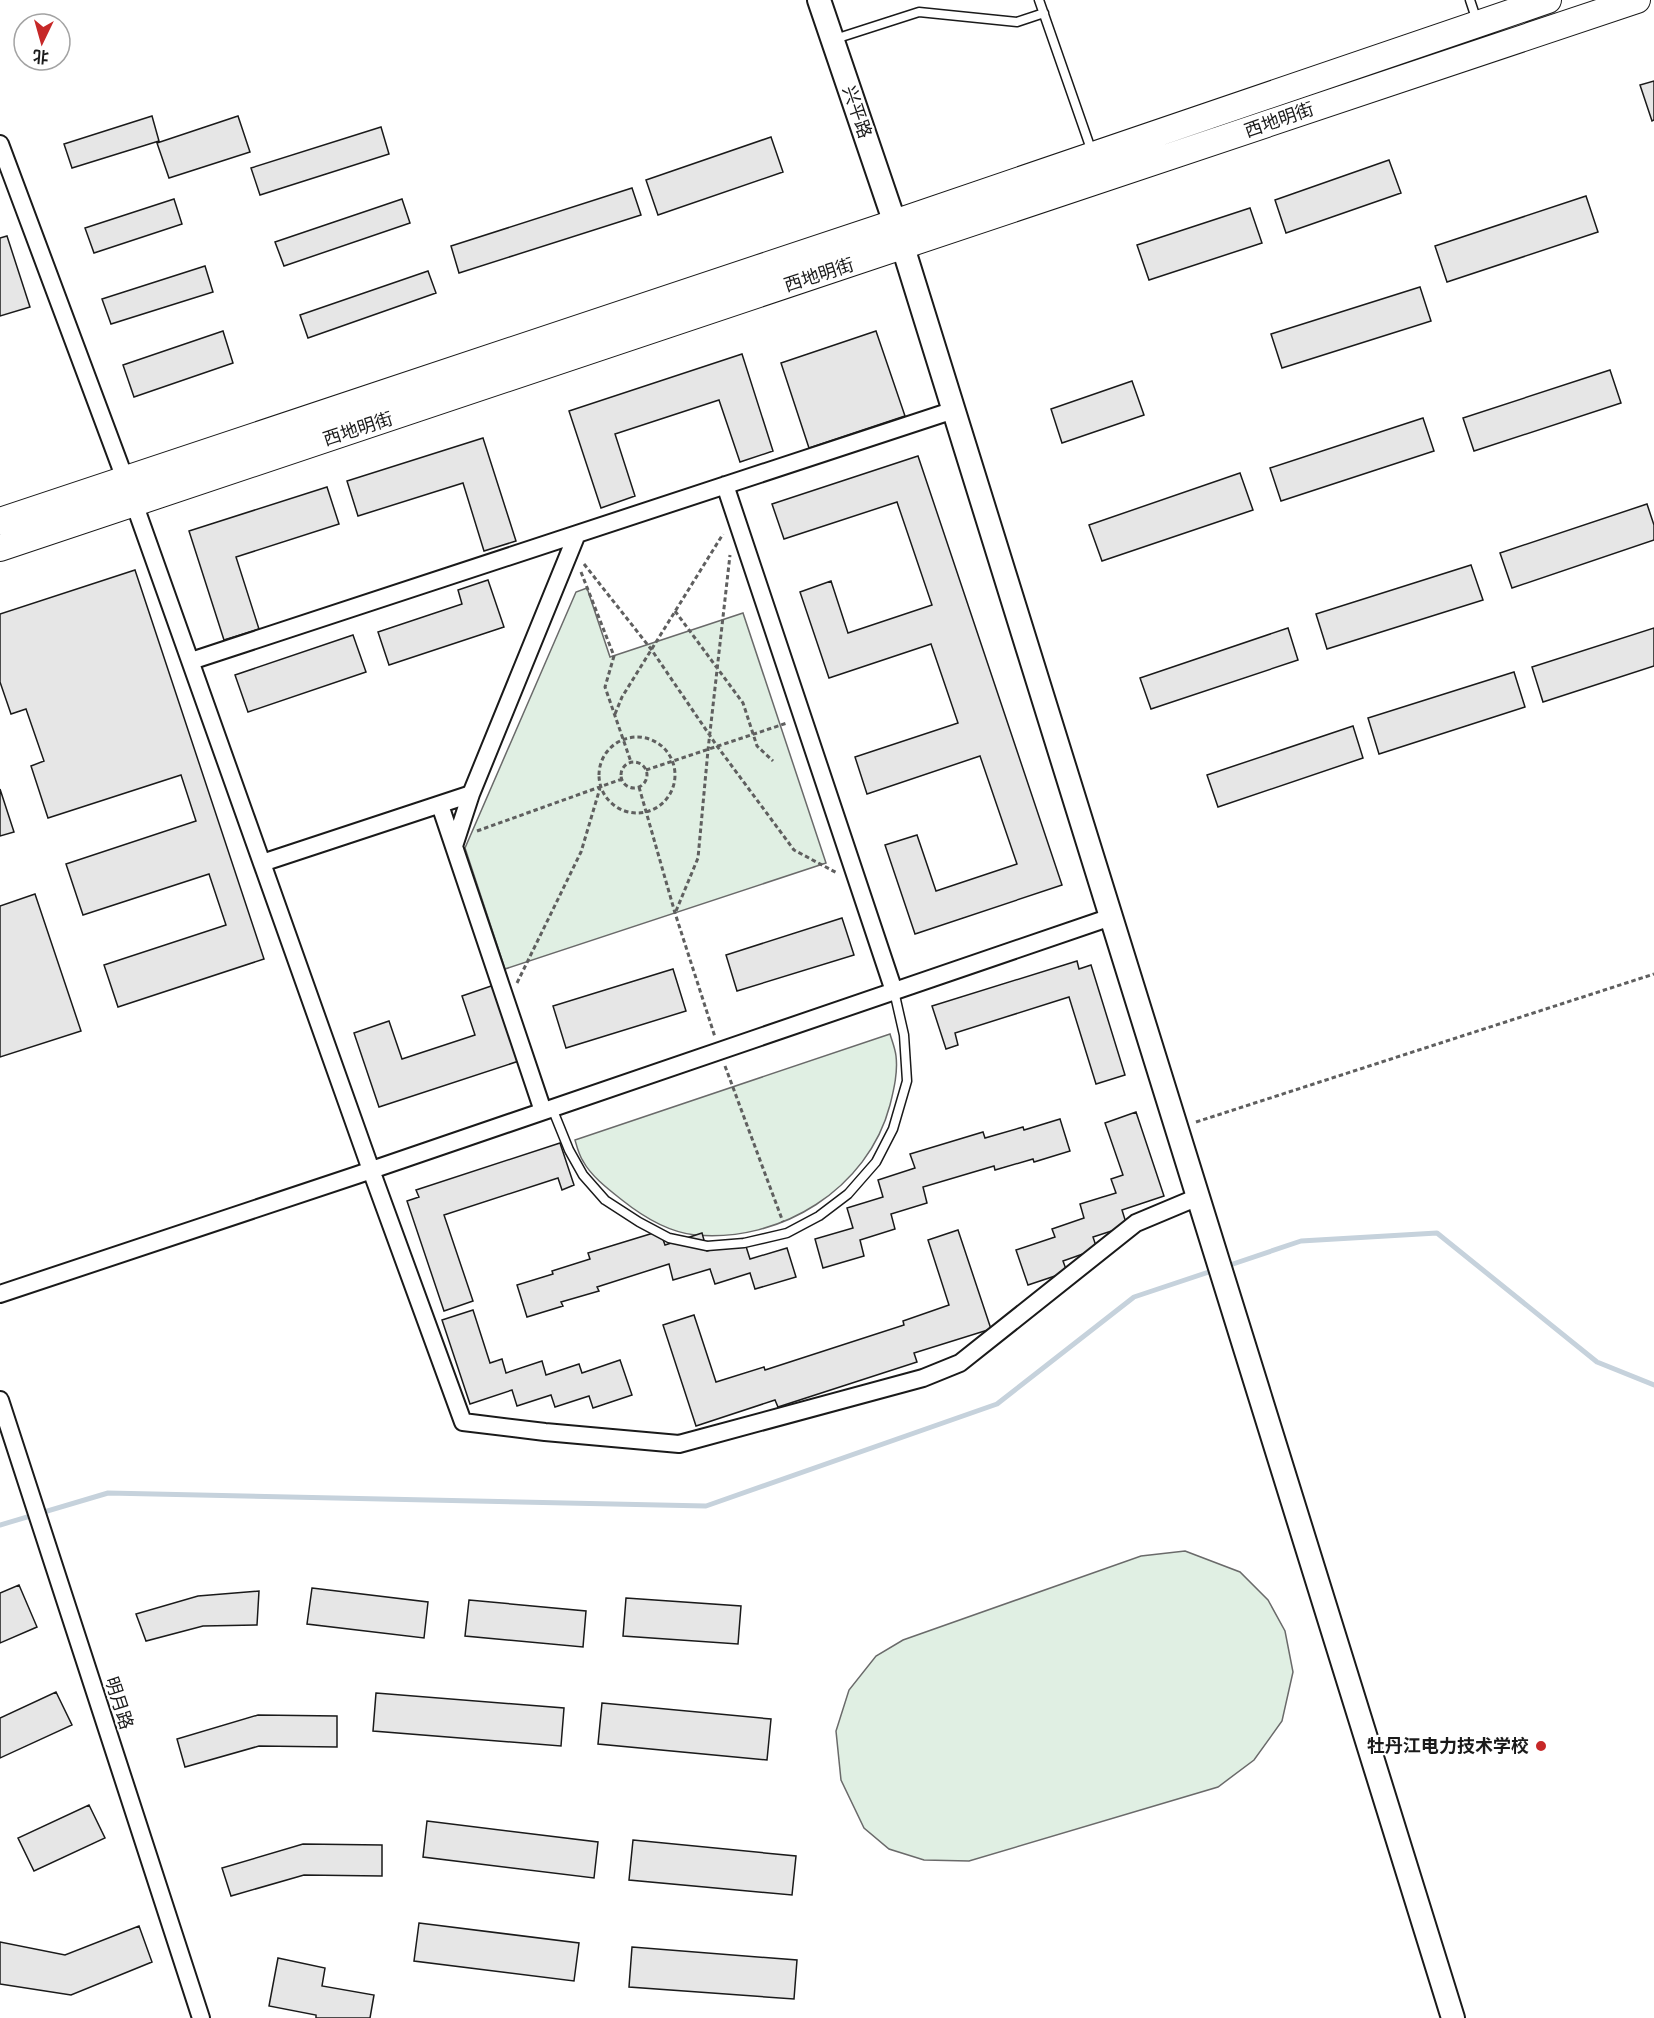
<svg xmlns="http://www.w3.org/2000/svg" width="1654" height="2018" font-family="'DM Sans','Noto Sans SC',sans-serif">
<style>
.green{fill:#e0efe3;stroke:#6a6a6a;stroke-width:1.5}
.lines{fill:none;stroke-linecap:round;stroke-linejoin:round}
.stream{stroke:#c6d2dc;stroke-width:5}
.building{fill:#e6e6e6;stroke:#1a1a1a;stroke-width:1.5}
.lane-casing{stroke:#1a1a1a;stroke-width:11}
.street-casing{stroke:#1a1a1a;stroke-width:20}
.secondary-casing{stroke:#1a1a1a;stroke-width:26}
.primary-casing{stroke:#1a1a1a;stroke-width:28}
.path{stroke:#5f5f5f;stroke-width:3;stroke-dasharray:4.5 3;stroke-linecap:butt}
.lane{stroke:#fff;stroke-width:8}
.street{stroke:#fff;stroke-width:16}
.secondary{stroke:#fff;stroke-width:22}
.primary{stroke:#fff;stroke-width:26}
.poi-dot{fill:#c62828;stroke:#fff;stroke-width:2}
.labels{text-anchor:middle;stroke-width:4.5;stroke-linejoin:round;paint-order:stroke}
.street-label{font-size:18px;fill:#1a1a1a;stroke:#fff}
.poi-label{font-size:18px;font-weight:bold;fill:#1a1a1a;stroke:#fff;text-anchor:end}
</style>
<rect width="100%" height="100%" fill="#fff"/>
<path class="green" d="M587,588l23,69 133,-44 83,250 -321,106 -40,-121 111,-256z
M890,1034c2,7 5,14 6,22 2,16 -2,33 -6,49 -22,84 -110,138 -195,130 -27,-3 -53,-19 -73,-35 -14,-11 -31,-24 -39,-39 -4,-6 -6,-14 -8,-21z
M1185,1551l55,21 28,28 17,31 8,41 -11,49 -28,39 -36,27 -249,74 -45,-1 -35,-11 -25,-21 -23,-48 -5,-49 13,-41 27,-34 27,-16 238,-84z"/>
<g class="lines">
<path class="stream" d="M1224,1267l77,-26 136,-8 160,129 57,23
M0,1525l108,-32 598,13 291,-102 137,-107 81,-27"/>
</g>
<path class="building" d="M1654,81v39l-2,1 -12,-36z
M152,116l7,25 -87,27 -8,-24z
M238,116l12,36 -81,26 -12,-35z
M381,127l8,27 -129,41 -9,-27z
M771,137l12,35 -125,43 -12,-35z
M1389,160l12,33 -115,40 -11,-33z
M632,188l9,27 -182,58 -8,-27z
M1586,196l12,36 -151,50 -12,-36z
M174,199l8,25 -88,29 -9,-25z
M402,199l8,24 -126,43 -9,-24z
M1250,208l12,35 -113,37 -12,-35z
M7,236l23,71 -30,9v-78z
M205,266l8,26 -102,32 -9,-25z
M428,271l8,22 -128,45 -8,-23z
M1420,287l11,34 -149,47 -11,-34z
M223,331l10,32 -99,34 -11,-32z
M876,331l29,85 -96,32 -28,-85z
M742,354l31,97 -33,11 -21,-62 -104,34 20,62 -34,12 -32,-97z
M1610,370l11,33 -147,48 -11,-33z
M1132,381l12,34 -82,28 -11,-34z
M1423,418l11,33 -153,50 -11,-33z
M483,438l33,103 -32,10 -21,-68 -105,33 -11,-35z
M918,456l144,429 -147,49 -30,-89 32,-10 19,56 81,-27 -37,-108 -113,38 -12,-37 103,-34 -27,-79 -102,34 -29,-86 31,-11 17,52 84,-28 -35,-103 -113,37 -12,-35z
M1240,473l13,37 -151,51 -13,-36z
M327,487l12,37 -103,33 23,72 -35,11 -35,-109z
M1647,504l7,21v15l-142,48 -12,-35z
M1471,565l12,35 -156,49 -11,-35z
M135,570l129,389 -146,48 -14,-42 122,-40 -17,-51 -126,41 -17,-51 130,-43 -15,-46 -133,43 -17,-52 13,-5 -18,-52 -15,5 -11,-32v-68z
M488,580l16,47 -115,38 -11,-33 84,-28 -4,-14z
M1288,628l10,32 -147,49 -11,-31z
M1654,628v38l-111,36 -11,-35z
M353,635l13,37 -118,40 -13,-37z
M1514,672l11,35 -146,47 -11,-36z
M1353,726l10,32 -145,49 -11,-32z
M0,789l14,43 -14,4z
M35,894l46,137 -81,26v-151z
M842,918l12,37 -117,36 -11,-36z
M1077,961l2,8 12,-4 34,110 -29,9 -27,-87 -114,36 3,12 -12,4 -14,-43z
M673,969l13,42 -120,37 -13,-42z
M500,983l25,76 -146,48 -25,-74 35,-12 13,38 73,-24 -13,-39z
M1136,1112l28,84 -42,14 5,16 -34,11 4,12 -34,12 4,11 -39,13 -12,-35 39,-13 -3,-8 32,-11 -4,-14 36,-11 -5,-14 12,-4 -18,-52z
M1060,1119l10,32 -36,11 -1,-3 -38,11 -1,-4 -71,21 4,16 -36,11 4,15 -35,11 4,16 -41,12 -8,-29 38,-11 -6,-20 36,-11 -5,-17 37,-12 -5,-14 73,-22 2,6 38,-11 1,3z
M560,1143l14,42 -12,5 -4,-12 -114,37 29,86 -29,10 -37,-110 12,-4 -3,-7z
M958,1230l33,99 -77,24 3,9 -139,45 -3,-7 -79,26 -33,-101 31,-10 22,67 48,-15 1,3 139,-45 -1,-4 46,-16 -21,-65z
M660,1231l5,14 37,-12 5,18 37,-11 6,19 37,-11 9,29 -41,12 -5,-16 -35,11 -5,-15 -37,11 -4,-16 -72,23 2,4 -38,11 2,4 -36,11 -10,-32 36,-11 -1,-3 38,-12 -2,-6z
M473,1310l17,53 12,-4 4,14 36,-12 4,14 33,-11 3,9 38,-13 12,35 -39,13 -4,-12 -34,11 -4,-12 -34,11 -5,-16 -42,14 -28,-84z
M19,1585l18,42 -37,16v-50z
M312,1588l116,14 -4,36 -117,-14z
M259,1591l-2,34 -54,1 -57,15 -10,-27 62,-18z
M626,1598l115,8 -3,38 -115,-8z
M469,1600l117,11 -3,36 -118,-11z
M56,1692l16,33 -72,33v-40z
M376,1693l188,15 -3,38 -188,-15z
M602,1703l169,16 -4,41 -169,-16z
M258,1715l79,1v31l-78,-1 -74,21 -8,-28z
M89,1805l16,33 -71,33 -16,-33z
M427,1821l171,21 -4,36 -171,-21z
M633,1840l163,16 -4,39 -163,-15z
M303,1844l79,1v31l-78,-1 -73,21 -9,-28z
M419,1923l160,20 -5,38 -160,-20z
M139,1926l13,36 -81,33 -71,-11v-42l65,13z
M632,1947l165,13 -3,39 -165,-12z
M278,1958l47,10 -3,18 52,9 -4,23h-54v-3l-47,-9z"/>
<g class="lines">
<g class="lane-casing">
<path id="lane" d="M1039,0l53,152
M1470,0l7,21
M835,39l84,-27 98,10 27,-9
M552,1108l17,42 14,25 22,25 34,22 30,16 38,8 37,-3 43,-10 32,-17 29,-22 28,-32 17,-33 14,-48 -3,-46 -10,-44"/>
</g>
<g class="street-casing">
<path id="street" d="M0,144l134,359 237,667 92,252 82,10 134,12 244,-66 37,-15 176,-140 62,-26
M725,485l169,506
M191,661l763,-251
M440,805l103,306
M454,846l17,-52
M262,863l209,-69 106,-260
M0,1294l357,-119 754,-258
M0,1400l201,618"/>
</g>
<g class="secondary-casing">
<path id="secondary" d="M819,0l84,247 550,1771"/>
</g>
<g class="primary-casing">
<path id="primary" d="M0,521l894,-298 654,-223
M0,548l1637,-548"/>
</g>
<path class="path" d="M584,564l67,85 66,97 77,104 43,23
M581,572l33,84 -9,31 26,75
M675,611l68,92 14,43 16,15
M615,714l7,-17 101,-163
M599 775a38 38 0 1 1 76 0a38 38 0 1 1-76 0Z
M621 775a13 13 0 1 1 26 0a13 13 0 1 1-26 0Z
M646,770l141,-47
M639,787l36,126 40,124
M477,831l145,-52
M676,911l22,-53 10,-108 22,-195
M517,983l64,-131 19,-64
M725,1066l58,156
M1196,1122l458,-148"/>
<use href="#lane" class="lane"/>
<use href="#street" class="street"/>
<use href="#secondary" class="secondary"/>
<use href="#primary" class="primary"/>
</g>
<circle class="poi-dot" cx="1541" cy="1746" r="6"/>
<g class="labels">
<g class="street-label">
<text transform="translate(857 112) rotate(71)" y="6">兴平路</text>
<text transform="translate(1279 120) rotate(-19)" y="6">西地明街</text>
<text transform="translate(819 275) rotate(-18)" y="6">西地明街</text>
<text transform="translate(358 429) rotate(-18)" y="6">西地明街</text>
<text transform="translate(119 1703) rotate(72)" y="6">明月路</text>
</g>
<g class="poi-label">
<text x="1529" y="1752">牡丹江电力技术学校</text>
</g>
</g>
<g transform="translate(42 42) rotate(185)"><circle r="28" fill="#ffffff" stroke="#a3a3a3" stroke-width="1.5"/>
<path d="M0-4.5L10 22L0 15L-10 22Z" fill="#c62828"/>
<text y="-9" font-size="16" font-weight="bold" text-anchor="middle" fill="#1a1a1a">北</text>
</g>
</svg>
